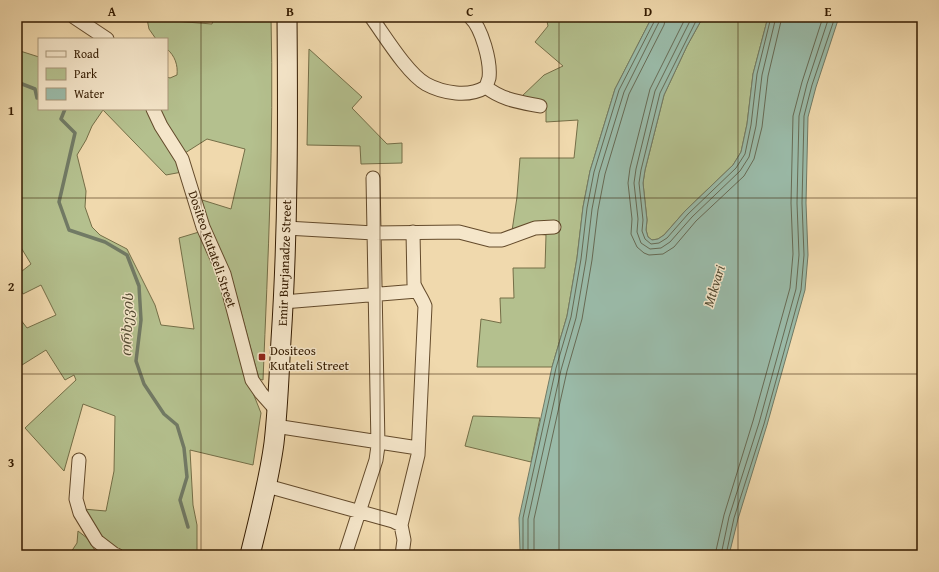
<svg xmlns="http://www.w3.org/2000/svg" width="939" height="572" font-family="'Gentium Book Plus','Noto Serif Georgian',serif">
<style>
.green{fill:#b4c08e;stroke:#746e47}
.water{fill:#9abaa8;stroke:#717a65}
.lines{fill:none;stroke-linecap:round;stroke-linejoin:round}
.shore{stroke:#676a54;stroke-width:1}
.stream{stroke:#717a65;stroke-width:3.5}
.street-casing{stroke:#634a2b;stroke-width:15}
.secondary-casing{stroke:#341b00;stroke-width:21}
.street{stroke:#f5e6ca;stroke-width:13}
.secondary{stroke:#f5e6ca;stroke-width:19}
.grid{fill:none;stroke:#341b00;stroke-width:1;stroke-opacity:0.55}
.poi-dot{fill:#8f2418;stroke:#f5e6ca;stroke-width:1.5}
.labels{text-anchor:middle;stroke-width:3;stroke-linejoin:round;paint-order:stroke}
.street-label{font-size:13px;fill:#341b00;stroke:#f5e6ca}
.poi-label{font-size:13px;fill:#341b00;stroke:#f5e6ca;text-anchor:start}
.water-label{font-size:14px;font-style:italic;fill:#534b32;stroke:#f5e6ca}
.neatline{fill:none;stroke:#341b00;stroke-width:1.5}
.grid-label{font-size:13px;text-anchor:middle;font-weight:bold;fill:#341b00}
</style>
<rect width="100%" height="100%" fill="#f0d9ad"/>
<filter id="stains"><feTurbulence type="fractalNoise" baseFrequency=".005" numOctaves="4"/><feColorMatrix values="0 0 0 0 .2 0 0 0 0 .09 0 0 0 0 .02 0 0 0 .5 -.17"/></filter>
<radialGradient id="worn" r=".72"><stop offset=".6" stop-color="#630" stop-opacity="0"/><stop offset="1" stop-color="#630" stop-opacity=".3"/></radialGradient>
<path class="green" d="M214,17h57c3,121 -3,242 -8,363l-4,-1 -27,-100 -24,-51 -9,-29 32,10 14,-60 -38,-10 -22,14 -24,-38 -2,-6h8v-32l3,1 7,-3c1,-10 -2,-19 -10,-26v-10h-11l-7,-10 -2,-10 65,5z
M546,17h106l-37,72 -25,82 -7,36 -6,51 -10,58 -15,51h-75l4,-48 20,4 -1,-25h14l-1,-30h32l1,-33 -34,-4 5,-34 3,-39h54l4,-38 -32,2v-15l-25,-10 23,-22 19,-9 -28,-24 13,-16z
M703,17h65l-15,57 -6,50 -6,28 -8,13 -48,46 -21,24 -6,4 -6,1 -4,-3 -2,-7 1,-10 -4,-37 2,-13 19,-75 23,-49z
M309,49l53,48 -10,11 35,36 15,-1v20l-41,1 -1,-18 -53,-1z
M17,50l22,7v52h109l30,53 4,10 -16,3 -63,-65 -11,16 -6,14 -9,15 9,36 -1,16 7,20 8,8 27,14 28,56 6,20 33,4 -15,-91 20,-6 22,44 30,112 10,25 -8,52 -63,-15 3,55 4,20v29l-7,1h-64l-10,-3 -17,-13 -16,-30 23,2 8,-40 1,-55 -32,-12 -19,67 -39,-43 51,-48 -2,-5 -9,5 -19,-30 -24,15 -5,-7v-43l10,13 29,-13 -15,-30 -18,9 -6,-12v-7l14,-11 -14,-23z
M473,416l67,2 -9,44 -66,-16z
M78,531l9,7 9,14 6,3h-33l8,-12z"/>
<path class="water" d="M652,17h51l-16,29 -23,49 -19,75 -2,13 4,37 -1,10 2,7 4,3 6,-1 6,-4 21,-24 48,-46 8,-13 6,-28 6,-50 15,-57h71l-23,70 -8,30 -2,86 2,52 -3,35 -38,135 -29,94 -9,36h-211l2,-5 -1,-32 33,-151 15,-51 10,-58 6,-51 7,-36 25,-82z"/>
<g class="lines">
<path class="shore" d="M686,17l-36,72 -20,79 -2,15 4,36 -1,15 6,13 7,6 5,2 14,-1 11,-7 22,-26 48,-45 10,-17 8,-32 6,-51 14,-59
M692,17l-37,74 -19,78 -2,14 4,36 -1,13 4,11 9,6 11,-1 9,-6 22,-25 48,-46 9,-14 7,-31 6,-51 14,-58
M698,17l-38,76 -19,77 -2,13 4,37 -1,11 3,8 6,5 8,-1 8,-5 21,-24 48,-46 9,-14 6,-29 6,-51 14,-57
M523,555v-37l33,-150 15,-51 10,-58 6,-51 7,-36 25,-82 36,-70v-3
M528,555v-36l33,-149 15,-52 10,-58 6,-51 7,-36 25,-81 35,-70 1,-5
M534,555v-36l33,-148 15,-52 10,-59 6,-50 7,-36 24,-80 35,-69 2,-8
M715,555l9,-40 29,-94 37,-133 3,-34 -2,-51 2,-87 9,-34 21,-65
M721,555l8,-38 30,-94 37,-134 3,-34 -2,-52 2,-87 8,-32 22,-67
M726,555l8,-37 30,-94 37,-134 3,-35 -2,-52 2,-87 8,-31 23,-68"/>
<path class="stream" d="M17,82l18,7 2,9h2
M65,109l-4,10 14,14 -16,69 10,28 36,12 22,13 12,31 2,34 -5,41 8,23 20,30 13,11 7,23 3,29 -7,23 8,27"/>
<g class="street-casing">
<path id="street" d="M74,17l33,22
M371,17c14,19 36,56 55,67 9,5 20,8 30,9 11,1 20,0 30,-6 1,-3 2,-6 3,-9 2,-16 -7,-50 -19,-61
M486,87c16,13 34,15 54,19
M153,109l8,17 21,33 21,68 21,47 28,106 9,13 16,18
M286,228l88,5 85,-1 31,8h12l33,-12 19,-1
M283,302l134,-11
M275,426l143,22
M79,460l-3,39 4,14 17,28 17,13 3,1
M267,486l126,35 8,4
M345,555l31,-95 2,-14 -5,-268
M402,555l2,-15 -3,-15 17,-70 7,-149c-3,-8 -8,-14 -11,-22l-1,-52"/>
</g>
<g class="secondary-casing">
<path id="secondary" d="M250,555c9,-37 19,-74 24,-112 4,-34 5,-69 7,-103 7,-107 7,-215 6,-323"/>
</g>
<use href="#street" class="street"/>
<use href="#secondary" class="secondary"/>
</g>
<path class="grid" d="M201,17v538M380,17v538M559,17v538M738,17v538M17,198h905M17,374h905"/>
<rect class="poi-dot" x="258" y="353" width="8" height="8" rx="2"/>
<g class="labels">
<g class="street-label">
<text transform="translate(213 249) rotate(71)" y="5">Dositeo Kutateli Street</text>
<text transform="translate(284 263) rotate(-88)" y="5">Emir Burjanadze Street</text>
</g>
<g class="poi-label">
<text x="270" y="355">Dositeos<tspan x="270" dy="15">Kutateli Street</tspan></text>
</g>
<g class="water-label">
<text transform="translate(714 286) rotate(-73)" y="5">Mtkvari</text>
<text transform="translate(127 325) rotate(-88)" y="5">ორხევის</text>
</g>
</g>
<rect width="939" height="572" fill="none" stroke="#f0d9ad" stroke-width="44"/>
<rect x="38" y="38" width="130" height="72" fill="#f5e6ca" stroke="#a89579"/>
<rect x="46" y="51" width="20" height="6" fill="#f5e6ca" stroke="#a89579"/>
<text x="74" y="58" font-size="12" fill="#341b00">Road</text>
<rect x="46" y="68" width="20" height="12" fill="#b4c08e" stroke="#a89579"/>
<text x="74" y="78" font-size="12" fill="#341b00">Park</text>
<rect x="46" y="88" width="20" height="12" fill="#9abaa8" stroke="#a89579"/>
<text x="74" y="98" font-size="12" fill="#341b00">Water</text>
<rect x="22" y="22" width="895" height="528" class="neatline"/>
<g class="grid-label">
<text x="112" y="16">A</text>
<text x="290" y="16">B</text>
<text x="470" y="16">C</text>
<text x="648" y="16">D</text>
<text x="828" y="16">E</text>
<text x="11" y="115">1</text>
<text x="11" y="291">2</text>
<text x="11" y="467">3</text>
</g>
<rect width="100%" height="100%" filter="url(#stains)"/>
<rect width="100%" height="100%" fill="url(#worn)"/>
</svg>
